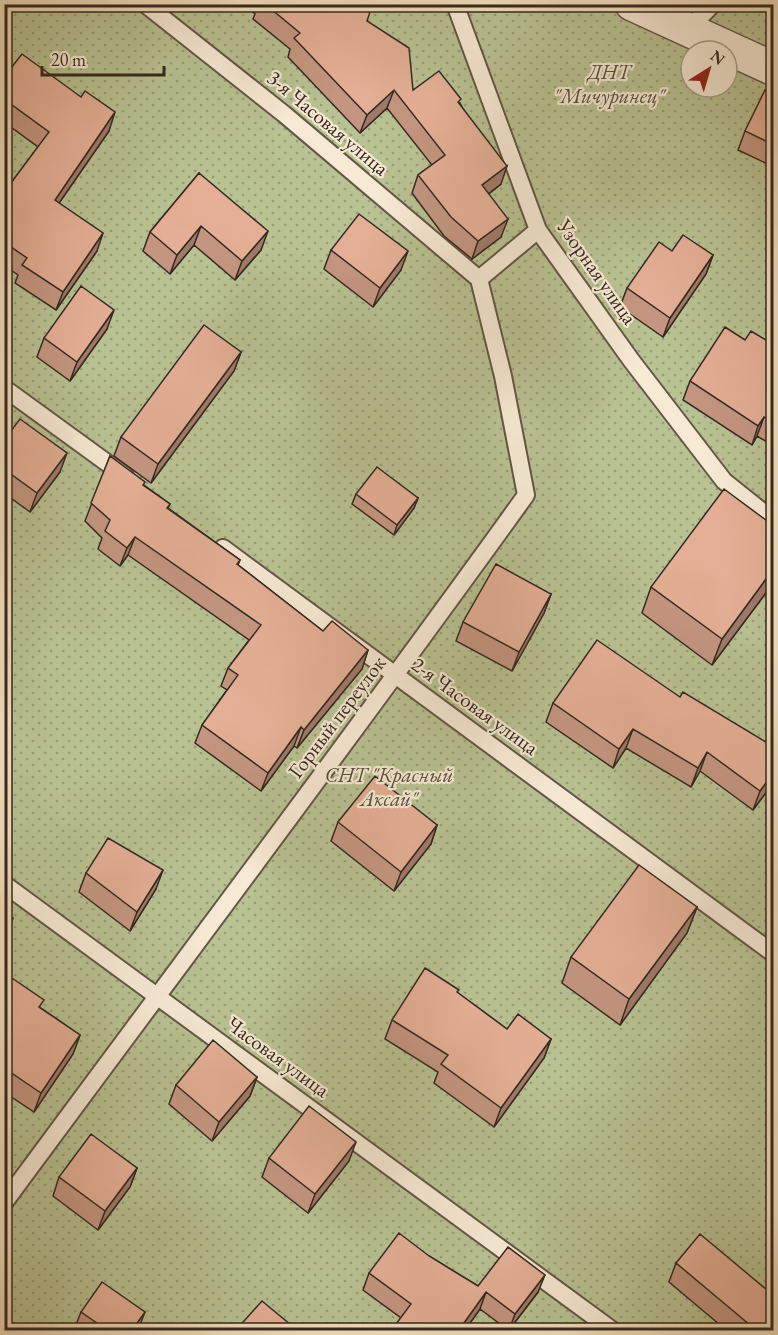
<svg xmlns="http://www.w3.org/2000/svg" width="778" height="1335" font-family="'EB Garamond',serif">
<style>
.grass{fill:url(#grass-dots);stroke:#77765a;stroke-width:1.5;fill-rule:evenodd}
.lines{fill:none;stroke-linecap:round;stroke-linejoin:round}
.service-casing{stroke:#645647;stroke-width:20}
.minor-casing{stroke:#645647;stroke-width:36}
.service{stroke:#f7ead4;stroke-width:16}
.minor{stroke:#f7ead4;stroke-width:33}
.wall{fill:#c49681;stroke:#352920;stroke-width:1.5}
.shaded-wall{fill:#a07a69;stroke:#352920;stroke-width:1.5}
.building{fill:#e4af96;stroke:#352920;stroke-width:1.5}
.labels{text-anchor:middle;stroke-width:4.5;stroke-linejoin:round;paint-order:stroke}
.park-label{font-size:21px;font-style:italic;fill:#564f3d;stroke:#f7ead4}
.street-label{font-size:21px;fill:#352920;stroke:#f7ead4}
</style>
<defs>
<pattern id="grass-dots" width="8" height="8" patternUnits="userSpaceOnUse" patternTransform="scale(1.5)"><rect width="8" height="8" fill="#b9c293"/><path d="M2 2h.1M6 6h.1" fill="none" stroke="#979e78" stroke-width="1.8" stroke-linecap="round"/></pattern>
</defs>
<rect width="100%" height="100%" fill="#f3dfbd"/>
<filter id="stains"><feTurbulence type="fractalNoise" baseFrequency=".00333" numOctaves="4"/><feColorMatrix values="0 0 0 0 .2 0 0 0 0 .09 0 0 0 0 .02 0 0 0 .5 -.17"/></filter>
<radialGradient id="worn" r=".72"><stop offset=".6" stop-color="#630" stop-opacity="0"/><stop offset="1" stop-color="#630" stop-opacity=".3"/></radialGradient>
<path class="grass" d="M5,5h768v1325h-768zM691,51h36v36h-36z"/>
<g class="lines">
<g class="service-casing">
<path id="service" d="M145,4l139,110 195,165
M455,4l83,226 93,130 93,121 50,40
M687,30l26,-26
M4,388l121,88
M223,548l551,406
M4,884l608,446
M4,1203c174,-236 351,-470 522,-708l-23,-119 -24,-97 59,-49"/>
</g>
<g class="minor-casing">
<path id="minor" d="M632,4l142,65"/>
</g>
<use href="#service" class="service"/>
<use href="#minor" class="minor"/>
</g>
<path class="wall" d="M243,4h120l4,17 46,69 47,13 41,81 -12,10 12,43 -29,22 -28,-23 -32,-43 6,-18 14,-10 -45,-57 -27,25 -72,-76 2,-8 -37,-30 2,-5z
M4,77l105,54 -50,72 38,48 -41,59 -41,-27 3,-8 -14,-10v-80l4,2 30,-40 -34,-25z
M774,94v73l-36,-17 7,-19z
M199,173l62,77 -26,30 -41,-35 -24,29 -27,-23 7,-19z
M331,250l70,20 -28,37 -49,-38z
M672,251l41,4 -7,19 -43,63 -43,-30 7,-19z
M107,329l-37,52 -33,-24 7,-19z
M745,340l29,5v101l-17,-10 -5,9 -69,-45 7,-19z
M241,352l-7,19 -83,112 -37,-27 7,-19z
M4,440l56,32 -30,40 -26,-19z
M110,456l34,29 26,19 -2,4 72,52 -2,5 85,66 45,19 -6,19 -65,79 -3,-2 -33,45 -66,-48 7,-18 25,-35 -6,-4 7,-18 21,-28 -121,-85 -8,11 -22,-17 4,-11 -17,-17z
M356,494l62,4 -4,10 -20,27 -42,-31z
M774,526v56l-62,83 -70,-52 9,-26z
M551,594l-7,19 -32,58 -56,-30 7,-19z
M680,697l94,50v35l-21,28 -53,-39 -9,16 -65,-39 -13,20 -67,-46 7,-19z
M338,822l99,3 -6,19 -37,47 -63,-50z
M86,873l70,16 -26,42 -51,-39z
M697,907l-10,26 -67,92 -58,-42 9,-26z
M4,977l37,31 39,27 -7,19 -39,58 -30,-20z
M458,993l49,36 44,10 -7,19 -50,69 -60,-44 4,-11 -53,-33 7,-19z
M257,1077l-7,19 -38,45 -43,-37 7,-19z
M269,1158l80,3 -41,52 -46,-36z
M137,1168l-7,19 -32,43 -45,-34 6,-19z
M429,1256l49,30 60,6 -29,38h-1l-28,-21 -15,21h-72l8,-12 -38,-28 6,-17z
M676,1263l98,67h-48l-57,-48z
M81,1312l57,18h-64z"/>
<path class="shaded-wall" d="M394,90l-7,18 -27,25 7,-18z
M115,112l-6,19 -61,88 7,-19z
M507,166l-6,18 -25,19 6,-18z
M508,219l-7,18 -29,22 6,-18z
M201,226l-7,19 -24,29 7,-19z
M268,231l-7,19 -26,30 7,-19z
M103,233l-6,18 -41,59 7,-18z
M408,251l-7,19 -28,37 7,-19z
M713,255l-7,19 -43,63 7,-19z
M114,310l-7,19 -37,52 7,-19z
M241,352l-7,19 -83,112 7,-19z
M764,417l-7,19 -5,9 6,-19z
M67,453l-7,19 -30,40 7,-19z
M418,498l-4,10 -20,27 3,-10z
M135,537l-7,18 -8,11 7,-18z
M774,568v14l-62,83 10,-26z
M551,594l-7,19 -32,58 7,-19z
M368,650l-6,19 -65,79 7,-18z
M301,727l-7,19 -33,45 7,-18z
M633,729l-7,19 -13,20 6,-19z
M707,752l-7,19 -9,16 7,-19z
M774,772v10l-21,28 7,-19z
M437,825l-6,19 -37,47 7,-19z
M163,870l-7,19 -26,42 7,-19z
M697,907l-10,26 -67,92 9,-26z
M13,918l-7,19 -2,2v-9z
M80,1035l-7,19 -39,58 7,-19z
M551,1039l-7,19 -50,69 7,-19z
M257,1077l-7,19 -38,45 7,-19z
M356,1142l-7,19 -41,52 7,-19z
M137,1168l-7,19 -32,43 7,-19z
M545,1275l-7,17 -29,38 6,-16z
M486,1292l-6,17 -15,21h-6z
M145,1312l-7,18h-6z"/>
<path class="building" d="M265,4h98l7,8 -3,9 42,27 4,42 26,-19 22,28 -3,3 49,64 -25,19 26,34 -30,22 -27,-24 -33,-42 27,-20 -51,-65 -27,25 -73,-77 6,-5z
M22,54l59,43 4,-6 30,21 -60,88 48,33 -40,59 -41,-27 5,-7 -23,-16v-57l4,2 41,-55 -45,-33v-22z
M765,90l9,4v51l-29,-14z
M199,173l69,58 -26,30 -41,-35 -24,29 -27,-23z
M359,214l49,37 -28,37 -49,-38z
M683,235l30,20 -43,63 -43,-30 32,-46 13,9z
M81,286l33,24 -37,52 -33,-24z
M204,325l37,27 -83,112 -37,-27z
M725,327l20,13 6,-9 23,14v28l-3,4 3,5v41l-10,-6 -6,9 -68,-45z
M20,419l47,34 -30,40 -33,-24v-29z
M110,456l35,26 -2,3 27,19 -3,4 73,52 -3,4 86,67 9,-10 36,29 -64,80 -3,-3 -33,46 -66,-48 36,-50 -10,-7 33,-43 -126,-88 -8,11 -22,-17 5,-11 -19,-17z
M377,467l41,31 -21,27 -41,-31z
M724,489l50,37v42l-52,71 -71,-52z
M496,564l55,30 -32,58 -56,-30z
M597,640l83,57 3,-5 91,55v25l-14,19 -53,-39 -9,16 -65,-39 -14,20 -66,-46z
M375,776l62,49 -36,47 -63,-50z
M108,838l55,32 -26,42 -51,-39z
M639,865l58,42 -68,92 -58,-42z
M4,913l9,5 -9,12z
M425,968l34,22 -2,2 50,37 11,-15 33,25 -50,69 -60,-44 7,-9 -56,-35z
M6,974l38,26 -5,7 41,28 -39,58 -34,-23 -3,4v-97z
M213,1040l44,37 -38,45 -43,-37z
M309,1106l47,36 -41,52 -46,-36z
M91,1134l46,34 -32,43 -46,-34z
M399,1233l30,23 49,30 30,-39 37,28 -30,39 -29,-22 -27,38h-63l-3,-2 18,-24 -42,-31z
M700,1234l73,61 1,-1v36h-18l-80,-67z
M102,1282l43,30 -13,18h-25l-26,-18z
M262,1301l35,29h-61z"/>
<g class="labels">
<g class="park-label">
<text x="609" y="79">ДНТ<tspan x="609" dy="24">"Мичуринец"</tspan></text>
<text x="389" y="782">СНТ "Красный<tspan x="389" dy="24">Аксай"</tspan></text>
</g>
<g class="street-label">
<text transform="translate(328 123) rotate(40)" y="7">3-я Часовая улица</text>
<text transform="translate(597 272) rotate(55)" y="7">Узорная улица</text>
<text transform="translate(475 706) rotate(36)" y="7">2-я Часовая улица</text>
<text transform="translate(337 717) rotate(-53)" y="7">Горный переулок</text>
<text transform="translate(278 1057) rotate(36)" y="7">Часовая улица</text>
</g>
</g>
<rect width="778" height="1335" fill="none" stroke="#f3dfbd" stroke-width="24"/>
<rect x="6" y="6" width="766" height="1323" fill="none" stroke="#352920" stroke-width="3"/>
<rect x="12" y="12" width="754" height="1311" fill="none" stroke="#352920" stroke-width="1.5"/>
<g transform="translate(709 69) rotate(37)"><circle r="28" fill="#f7ead4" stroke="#a99d8c" stroke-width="1.5"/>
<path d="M0-4.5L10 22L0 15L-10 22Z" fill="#8f2418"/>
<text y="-9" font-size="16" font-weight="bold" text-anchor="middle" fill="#352920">N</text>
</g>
<path d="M42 66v9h122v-9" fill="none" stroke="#352920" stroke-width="3"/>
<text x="51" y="66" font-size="18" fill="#352920" stroke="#f7ead4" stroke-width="4.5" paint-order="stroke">20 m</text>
<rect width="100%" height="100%" filter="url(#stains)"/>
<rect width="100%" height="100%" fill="url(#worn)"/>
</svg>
